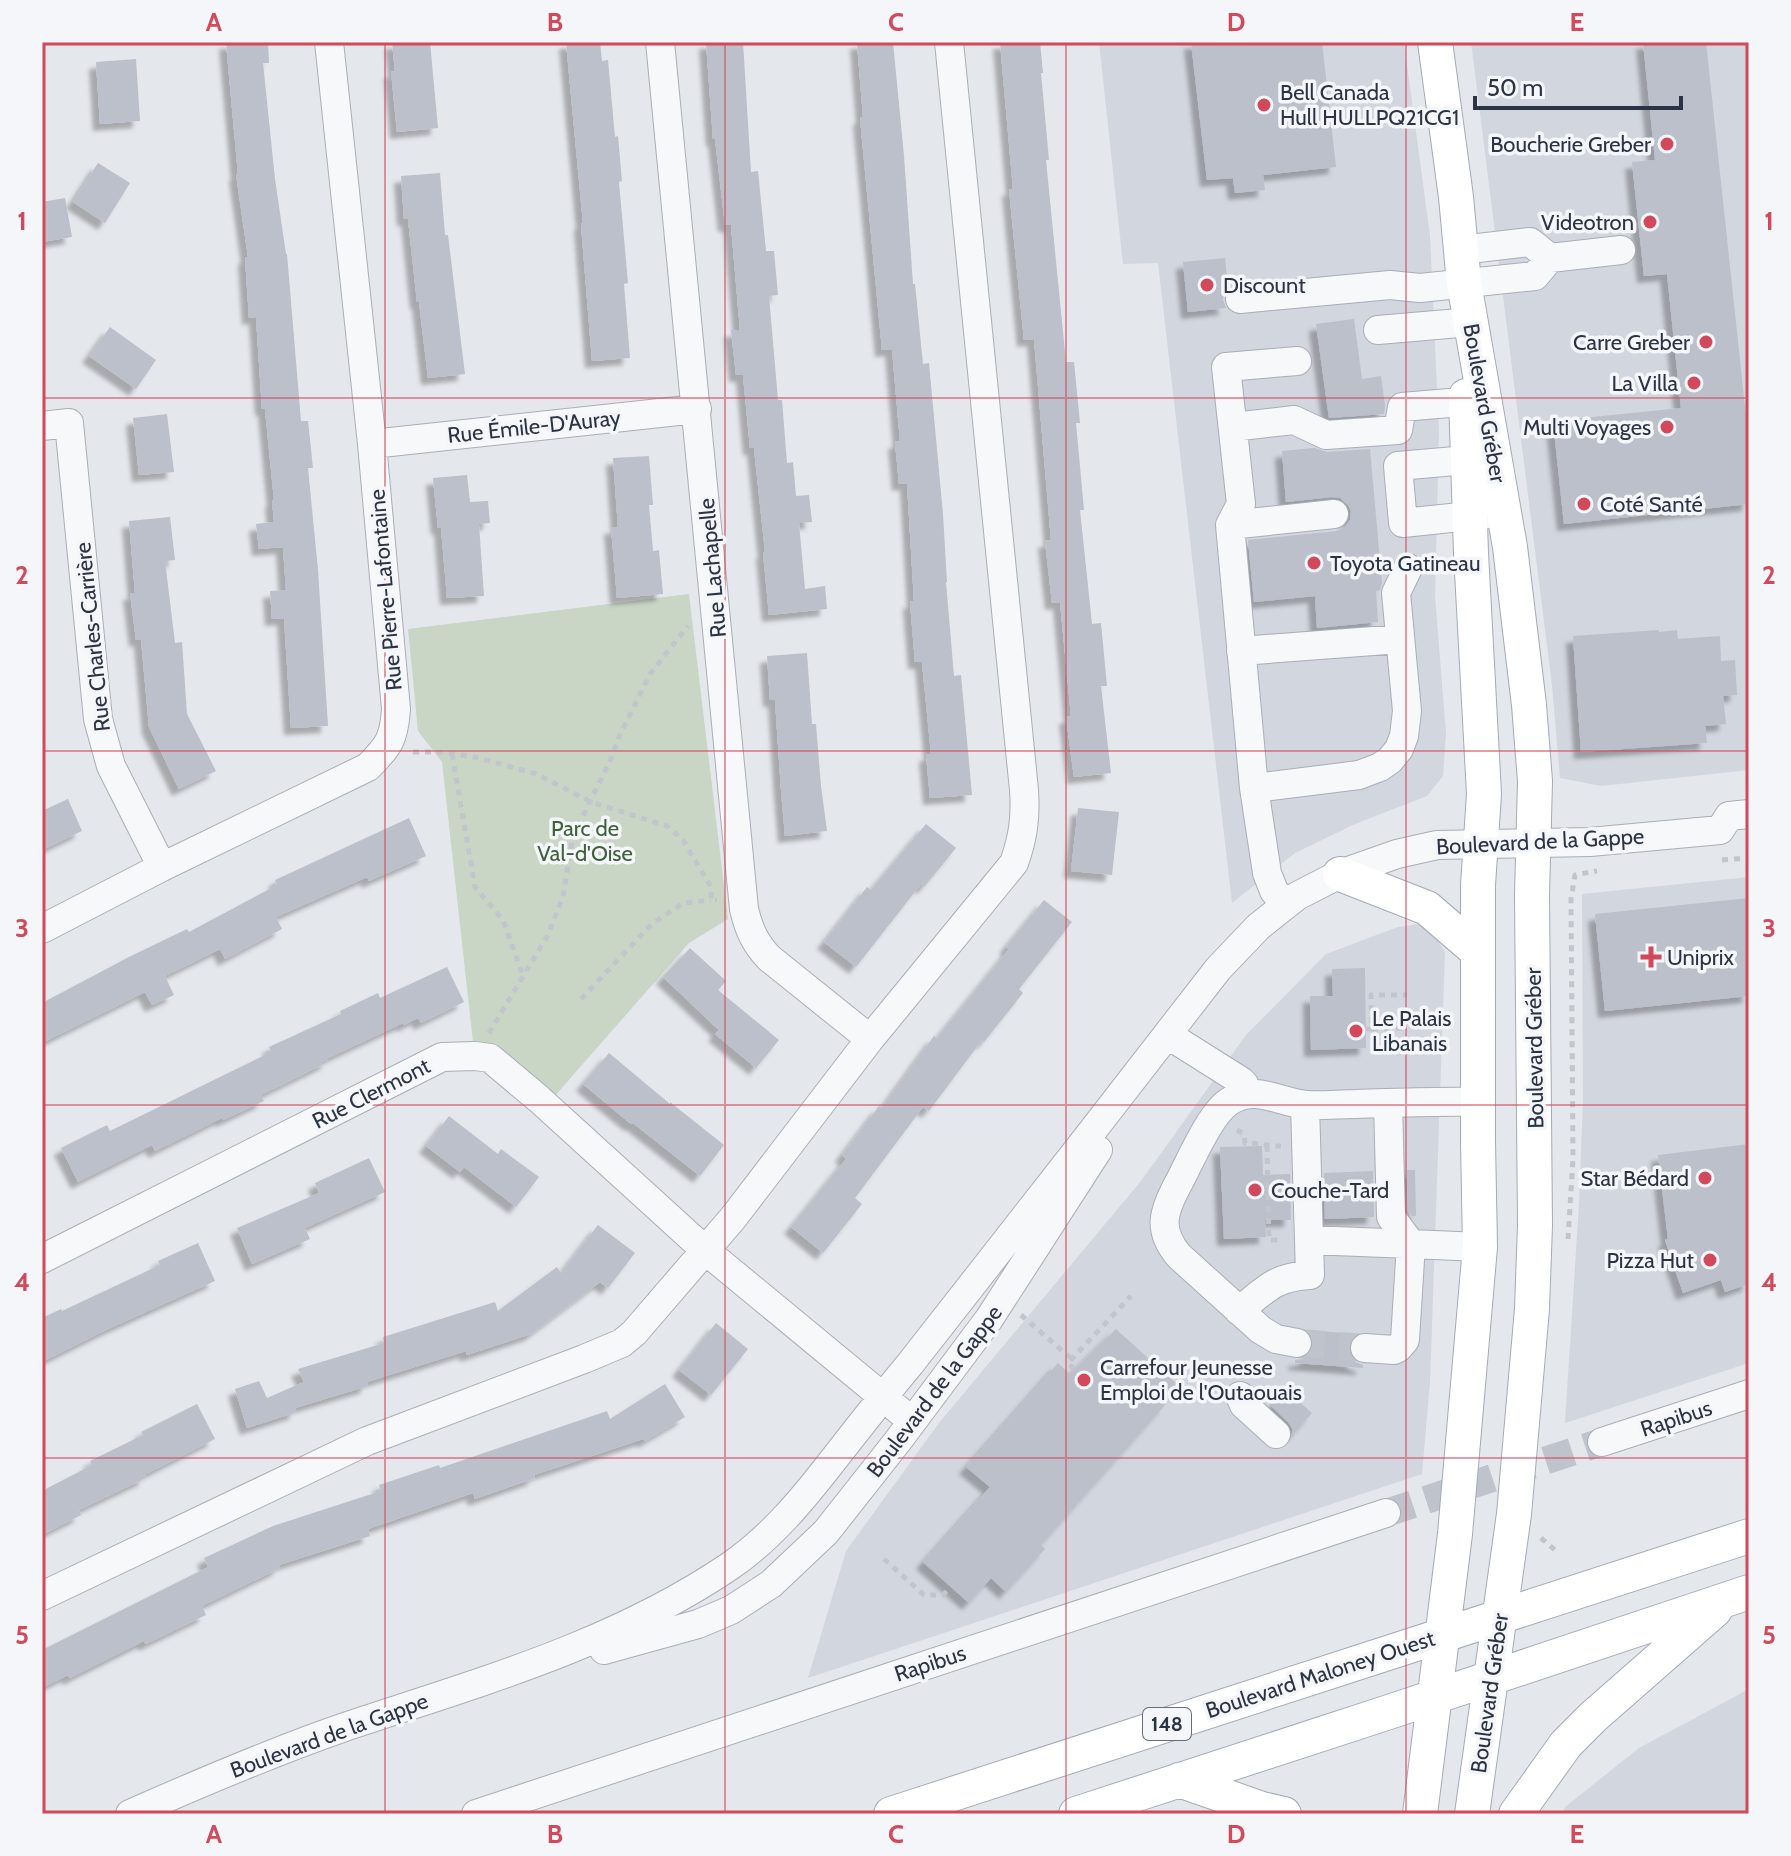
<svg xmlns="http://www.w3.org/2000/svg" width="1791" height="1856" font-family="Cabin,sans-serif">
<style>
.built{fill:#d2d6de}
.green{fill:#c9d6c5}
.building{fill:#bbc0ca;filter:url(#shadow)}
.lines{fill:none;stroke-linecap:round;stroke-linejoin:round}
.minor-tunnel{stroke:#bfc3cb;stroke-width:28;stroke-dasharray:28 14;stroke-linecap:butt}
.minor-casing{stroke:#a9aeb7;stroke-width:30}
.major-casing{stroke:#a3abb8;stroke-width:36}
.path{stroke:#c2c5cb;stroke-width:5;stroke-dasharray:6 6;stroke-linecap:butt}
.minor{stroke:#f7f8fa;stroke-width:28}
.major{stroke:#fff;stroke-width:34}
.grid{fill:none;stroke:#d1495b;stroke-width:2;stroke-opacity:0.55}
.poi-dot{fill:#d1495b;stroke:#f4f6f9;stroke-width:3}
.labels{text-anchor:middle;stroke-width:7;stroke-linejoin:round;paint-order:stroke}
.shield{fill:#f4f6f9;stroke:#676e7b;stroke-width:2}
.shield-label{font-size:20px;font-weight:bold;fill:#2b3445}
.poi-label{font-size:22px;fill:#2b3445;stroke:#f4f6f9;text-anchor:start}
.street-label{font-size:22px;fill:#2b3445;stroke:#f4f6f9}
.park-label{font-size:22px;fill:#3f6138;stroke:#f4f6f9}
.neatline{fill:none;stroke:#d1495b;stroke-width:3}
.grid-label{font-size:26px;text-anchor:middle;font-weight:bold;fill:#d1495b}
</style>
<defs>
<filter id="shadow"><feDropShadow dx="-7" dy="7" stdDeviation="2" flood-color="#0004"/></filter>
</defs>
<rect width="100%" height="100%" fill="#e4e7ec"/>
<path class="built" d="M1099,42h305l26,194 9,196 -4,164 11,138 -3,42 -16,20 -72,28 -60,29 -63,50 -74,-640 -35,1z
M1471,42h278v728l-148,16 -41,-8 -8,-93z
M1749,877v486l-184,60 14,-219 4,-103 -1,-207z
M1426,923l19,29 -15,430 -8,92 -614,204 38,-127 93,-128 202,-242 105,-146 80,-81 72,-27z
M1749,1689v125h-187l3,-7 74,-59z"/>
<path class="green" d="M689,594l39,325 -39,24 -136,155 -80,-56 -31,-280 -24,-31 -10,-102z"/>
<path class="building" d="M226,42h42l1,21h-6l12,116 11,75h1l14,167h7l5,47h-5l10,102 10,156 -37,2 -7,-110 -12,1 -2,-28 16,-1 -3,-43 -24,2 -3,-25 18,-2 -2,-22h2l-9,-91h-3l-6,-92 -7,1 -4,-61h3l-12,-83h2z
M392,42h38l8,86 -41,4 -6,-61h4z
M566,42h34l2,19 6,-1 7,77 3,-1 4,45 -3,1 9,101 -4,1 6,74 -38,3 -11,-137 2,-1z
M706,42h37l8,130 7,-1 8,80h8l4,44 -9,1 9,104h4l5,63 6,-1 3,34 13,-1 3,27 -13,1 6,66 20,-3 2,23 -58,6 -6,-63h2l-11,-104h-4l-7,-73h-7l-5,-45h9l-9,-105h-6l-10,-86h-2z
M857,42h36l11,114 9,128h2l8,80 6,-1 14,151 4,68h-1l8,94 7,-1 11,120 -42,3 -4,-43 5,-1 -9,-92h-7l-5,-60 4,-1 -7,-118 -8,1 -4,-42 5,-1 -8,-92 -10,1 -22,-232 3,-1z
M1000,42h40l3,31h-2l8,87h-3l20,202h8l6,61h-4l8,87h-4l12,114 9,-1 6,63h-6l10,87 -37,4 -8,-60 5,-1 -11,-114 -8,1 -7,-62 6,-1 -17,-201 -10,1 -15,-151h4z
M1191,42h131l14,125 -73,8 2,15 -30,3 -2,-15 -26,2z
M1643,42h63l43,402v60l-185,20 -11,-103 128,-13 -14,-134 -23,2 -12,-114 23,-2z
M136,59l4,62 -40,3 -4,-62z
M98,163l32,20 -25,40 -32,-21z
M440,173l5,62h3l17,139 -37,4 -9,-76h-2l-9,-83h-4l-3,-43z
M65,198l7,39 -30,5v-40z
M1225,258l3,30 -4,5 -1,7 3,8 -38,4 -5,-50z
M1354,319l8,60 19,-3 4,29 -1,9 -55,4 -13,-94z
M110,327l46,33 -20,29 -47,-33z
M167,414l7,58 -35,3 -6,-57z
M1314,448l13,4 43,-3 12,134 -2,7 -4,1 2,31 -61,6 -2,-32 -61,6 -6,-62 88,-9 9,-4 5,-7 1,-9 -3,-6 -8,-7 -8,-1 -46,5 -4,-51z
M649,456l4,49h-4l4,46 6,-1 4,44 -46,4 -6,-71h7l-5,-69z
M467,475l3,27 18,-1 2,22 -11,1 5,72 -37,2 -6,-71 -3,1 -5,-50z
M170,517l5,43 -10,1 10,82 7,-1 5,72 29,57 -37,18 -30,-62 -8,-88 -5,1 -6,-47h5l-6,-72z
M1659,630v2l18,-2 1,9 42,-3 1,25 14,-1 2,35 -14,1 3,28 -21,2 2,17 -126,9 -8,-116z
M807,653l5,71h4l5,62 6,45 -42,5 -4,-46 -6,-90h-5l-3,-44z
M68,799l14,32 -40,19v-39z
M1078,808l41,4 -7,63 -41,-4z
M409,818l17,38 -57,25 -2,-4 -91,40 6,12 -57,30 -5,-10 -55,27 9,19 -22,10 -7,-13 -103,51v-40l87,-46 58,-28 2,3 88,-47 -2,-5z
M926,824l30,24 -32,39 -3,-3 -65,83 -32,-25 43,-55 4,3z
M1749,898v98l-144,15 -10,-97z
M1044,900l28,22 -53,67 4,4 -39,49 -2,-2 -53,71 -6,-4 -68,91 7,6 -39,49 -32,-26 55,-68 -4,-4 37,-49 3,2 52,-72 3,2 72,-89 -3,-2z
M690,948l36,33 -8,9 61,50 -23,28 -41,-34 4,-4 -56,-53z
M447,967l17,35 -43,21 -3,-5 -14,7 -1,-2 -77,36 2,3 -67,33 3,6 -41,19 -1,-2 -67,33 -3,-6 -74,37 -17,-34 46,-23 3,6 161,-79 -2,-5 72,-33 -1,-3 38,-18 2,5z
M1365,968l1,80 -55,2 -1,-54h23l-1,-27z
M609,1053l61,51v-2l54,43 -24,31 -67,-53 -2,1 -48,-40z
M449,1116l49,38 3,-5 38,28 -23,30 -52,-40 -4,5 -34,-26z
M1749,1144v140l-24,8 -4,-12 -38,13 -18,-53 3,-1 -10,-84z
M1262,1146l1,29 27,-1 1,46h-26l1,17 -42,2 -4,-92z
M369,1158l16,34 -80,36 5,11 -58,25 -15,-36 82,-35 -4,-10z
M1407,1170h8l1,46h-4l-4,-5z
M1373,1171l1,46 -49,2 -1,-46z
M598,1225l37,28 -27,35 -8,-6 -69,52 -64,21 -1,-4 -99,31 1,4 -73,22 2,4 -50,16 -12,-39 24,-8 8,17 37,-16 -6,-13 86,-26 -1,-6 112,-35 3,9 59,-44 4,6z
M198,1243l17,38 -107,48 -66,33v-44l19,-9 1,2 98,-46 -2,-4z
M716,1323l32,26 -37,46 -32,-25z
M1116,1329l63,57 -16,17 2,2 -124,140 4,4 -39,43 -15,-14 -22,25 -46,-41 67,-75 -24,-20 92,-104 12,11z
M1308,1330l48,4 -5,5 -3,7 1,9 6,7 8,3v3l-68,-5v-3l8,-1 6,-4 4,-8v-9z
M665,1384l20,33 -40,24 -2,-2 -109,36 1,3 -60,21 -2,-6 -105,36 2,7 -91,29 1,3 -78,38 4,9 -60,29 -2,-3 -74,37 -2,-3 -26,13v-38l166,-83 -4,-9 69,-32 108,-35 -2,-6 60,-20 1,3 167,-57 3,8z
M1286,1390l26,23 -19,22 -1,-7 -4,-6 -17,-16z
M197,1404l18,35 -71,36 2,3 -67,32 2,5 -39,20v-44l50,-26 -2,-4 53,-26 -2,-3z"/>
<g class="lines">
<path class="minor-tunnel" d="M1297,1343l68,5
M1386,1513l216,-71"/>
<g class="minor-casing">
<path id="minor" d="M660,42l84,867c5,21 11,34 25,49l101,81
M1461,250l69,-8 20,16 71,-8
M1240,299l150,-14 30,3 115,-12 15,-18
M1378,330l93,-8
M42,426l27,-3 29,296 13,47 51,101
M1233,427l61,-7 32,15 72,-5 4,-23 83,-7
M372,444l325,-35
M1334,514l-104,11 24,263 105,-13 21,-8 10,-7 9,-11 5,-13 3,-25 -11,-118 12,-25
M1489,514l-86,9 -5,-57 92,-8
M1230,525l11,-21 -15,-137 71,-6
M1241,651l159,-12
M1254,788l13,85 7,18 11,13
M42,929l120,-62 206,-100c21,-21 26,-28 28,-58l-24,-265 -43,-402
M1168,1035l73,46 3,3 1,11
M1388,1103l3,114 20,27
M1309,1240l102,4
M42,1259l400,-202 33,-1 15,2 50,42 166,151 206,170
M1239,1311c26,-21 35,-34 71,-36l-5,-170
M1297,1343l-21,-4 -15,-9 -82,-74c-22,-26 -16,-44 -1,-72 12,-22 32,-71 52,-83 26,-17 50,2 77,4 16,1 33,-1 49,-1 41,-1 81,-3 122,-2
M1365,1348l29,2 4,-2 7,-8 6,-96 69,3
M1240,1396l4,9 32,29
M1602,1442l147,-48
M42,1596l325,-155 217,-82 38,-16 12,-10 99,-115 137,-179 144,-176c9,-25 12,-46 10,-73l-75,-748
M604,1650l94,-26 33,-14 40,-26 55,-52 71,-90 92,-123 109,-169
M130,1814c70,-31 140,-61 212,-86 134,-45 270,-82 388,-162 42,-29 73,-67 104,-107 25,-32 50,-64 76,-95 103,-131 206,-263 308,-395l40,-42 39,-31 43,-22 57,-20 40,-9 153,-3 130,-12 9,-14 20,-2
M476,1814l910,-301"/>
</g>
<g class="major-casing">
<path id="major" d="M1435,42l21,155 8,86 46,264 19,158 6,76 -3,114 3,330 -3,84 -18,205 -42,300
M1340,874l87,34 51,44
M1179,1780l83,29 22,5
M891,1814l858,-278
M1076,1814l313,-102 360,-120
M1420,1814l35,-280 25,-287 -2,-105v-257l6,-91 -13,-241 -5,-157
M1516,1814l50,-70 27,-27 122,-107"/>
</g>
<path class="path" d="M413,752h27l35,5 61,17 55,28 76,24 16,14 28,47v13h6
M452,754l23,133 28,33 20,56
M1722,860l27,-2
M581,999l71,-75 31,-21 28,-3
M1366,1029h6l-1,-34h36
M1372,1029l35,-1
M489,1033l59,-98 15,-38 10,-61 37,-75 10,-26 30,-61 38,-48
M1237,1130l7,4 1,9c13,0 23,3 36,3
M1267,1146l2,94h13
M1568,1239l5,-80 -2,-260 4,-24 22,-4
M1021,1315l51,44
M1074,1369l-6,-6 63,-67
M1541,1538l14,12
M884,1559l40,36h19l8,-8"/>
<use href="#minor" class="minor"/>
<use href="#major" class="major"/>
</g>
<path class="grid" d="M385,42v1772M725,42v1772M1066,42v1772M1406,42v1772M42,398h1707M42,751h1707M42,1105h1707M42,1458h1707"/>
<g class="poi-dot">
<circle cx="1264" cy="105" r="8"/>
<circle cx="1667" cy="144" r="8"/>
<circle cx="1650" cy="222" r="8"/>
<circle cx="1207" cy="285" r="8"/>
<circle cx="1706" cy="342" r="8"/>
<circle cx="1694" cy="383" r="8"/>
<circle cx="1667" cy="427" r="8"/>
<circle cx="1584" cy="504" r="8"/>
<circle cx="1314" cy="563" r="8"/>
<path d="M1647 945h8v8h8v8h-8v8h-8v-8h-8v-8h8z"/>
<circle cx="1356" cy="1031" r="8"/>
<circle cx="1705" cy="1178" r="8"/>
<circle cx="1255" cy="1190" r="8"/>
<circle cx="1710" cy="1260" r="8"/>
<circle cx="1084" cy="1380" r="8"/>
</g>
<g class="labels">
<rect class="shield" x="1143" y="1708" width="48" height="32" rx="6"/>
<g class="shield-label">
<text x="1167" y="1731">148</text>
</g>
<g class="poi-label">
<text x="1280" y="100">Bell Canada<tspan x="1280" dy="25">Hull HULLPQ21CG1</tspan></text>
<text x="1651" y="152" text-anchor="end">Boucherie Greber</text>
<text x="1634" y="230" text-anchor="end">Videotron</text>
<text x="1223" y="293">Discount</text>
<text x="1690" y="350" text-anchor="end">Carre Greber</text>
<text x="1678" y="391" text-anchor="end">La Villa</text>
<text x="1651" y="435" text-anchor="end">Multi Voyages</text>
<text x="1600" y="512">Coté Santé</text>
<text x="1330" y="571">Toyota Gatineau</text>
<text x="1667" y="965">Uniprix</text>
<text x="1372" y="1026">Le Palais<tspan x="1372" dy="25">Libanais</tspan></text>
<text x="1689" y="1186" text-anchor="end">Star Bédard</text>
<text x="1271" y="1198">Couche-Tard</text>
<text x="1694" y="1268" text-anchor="end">Pizza Hut</text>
<text x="1100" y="1375">Carrefour Jeunesse<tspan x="1100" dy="25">Emploi de l'Outaouais</tspan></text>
</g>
<g class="street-label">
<text transform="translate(1485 403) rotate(80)" y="8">Boulevard Gréber</text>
<text transform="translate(534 426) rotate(-6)" y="8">Rue Émile-D'Auray</text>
<text transform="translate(712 568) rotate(-95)" y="8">Rue Lachapelle</text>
<text transform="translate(385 590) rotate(-95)" y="8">Rue Pierre-Lafontaine</text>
<text transform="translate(92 637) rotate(-96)" y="8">Rue Charles-Carrière</text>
<text transform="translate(1540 841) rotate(-3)" y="8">Boulevard de la Gappe</text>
<text transform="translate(1534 1048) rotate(-91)" y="8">Boulevard Gréber</text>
<text transform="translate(371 1093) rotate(-27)" y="8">Rue Clermont</text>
<text transform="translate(934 1391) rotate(-53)" y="8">Boulevard de la Gappe</text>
<text transform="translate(1676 1418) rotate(-18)" y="8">Rapibus</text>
<text transform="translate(930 1663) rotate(-18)" y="8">Rapibus</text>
<text transform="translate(1320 1674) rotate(-18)" y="8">Boulevard Maloney Ouest</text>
<text transform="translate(1489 1693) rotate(-82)" y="8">Boulevard Gréber</text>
<text transform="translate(329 1735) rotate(-20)" y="8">Boulevard de la Gappe</text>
</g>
<g class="park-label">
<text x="585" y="836">Parc de<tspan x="585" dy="25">Val-d'Oise</tspan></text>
</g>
</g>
<rect width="1791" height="1856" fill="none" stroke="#f4f6f9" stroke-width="88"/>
<path d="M1475 96v12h206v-12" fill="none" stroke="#2b3445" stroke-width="4"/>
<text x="1487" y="96" font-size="24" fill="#2b3445" stroke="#f4f6f9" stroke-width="6" paint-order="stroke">50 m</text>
<rect x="44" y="44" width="1703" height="1768" class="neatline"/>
<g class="grid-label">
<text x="214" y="31">A</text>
<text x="555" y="31">B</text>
<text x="896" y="31">C</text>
<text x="1236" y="31">D</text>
<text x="1577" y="31">E</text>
<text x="22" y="230">1</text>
<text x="1769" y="230">1</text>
<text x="22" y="584">2</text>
<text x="1769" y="584">2</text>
<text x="22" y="937">3</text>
<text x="1769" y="937">3</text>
<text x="22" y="1291">4</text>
<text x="1769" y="1291">4</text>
<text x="22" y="1644">5</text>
<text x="1769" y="1644">5</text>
<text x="214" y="1843">A</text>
<text x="555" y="1843">B</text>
<text x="896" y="1843">C</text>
<text x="1236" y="1843">D</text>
<text x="1577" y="1843">E</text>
</g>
</svg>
